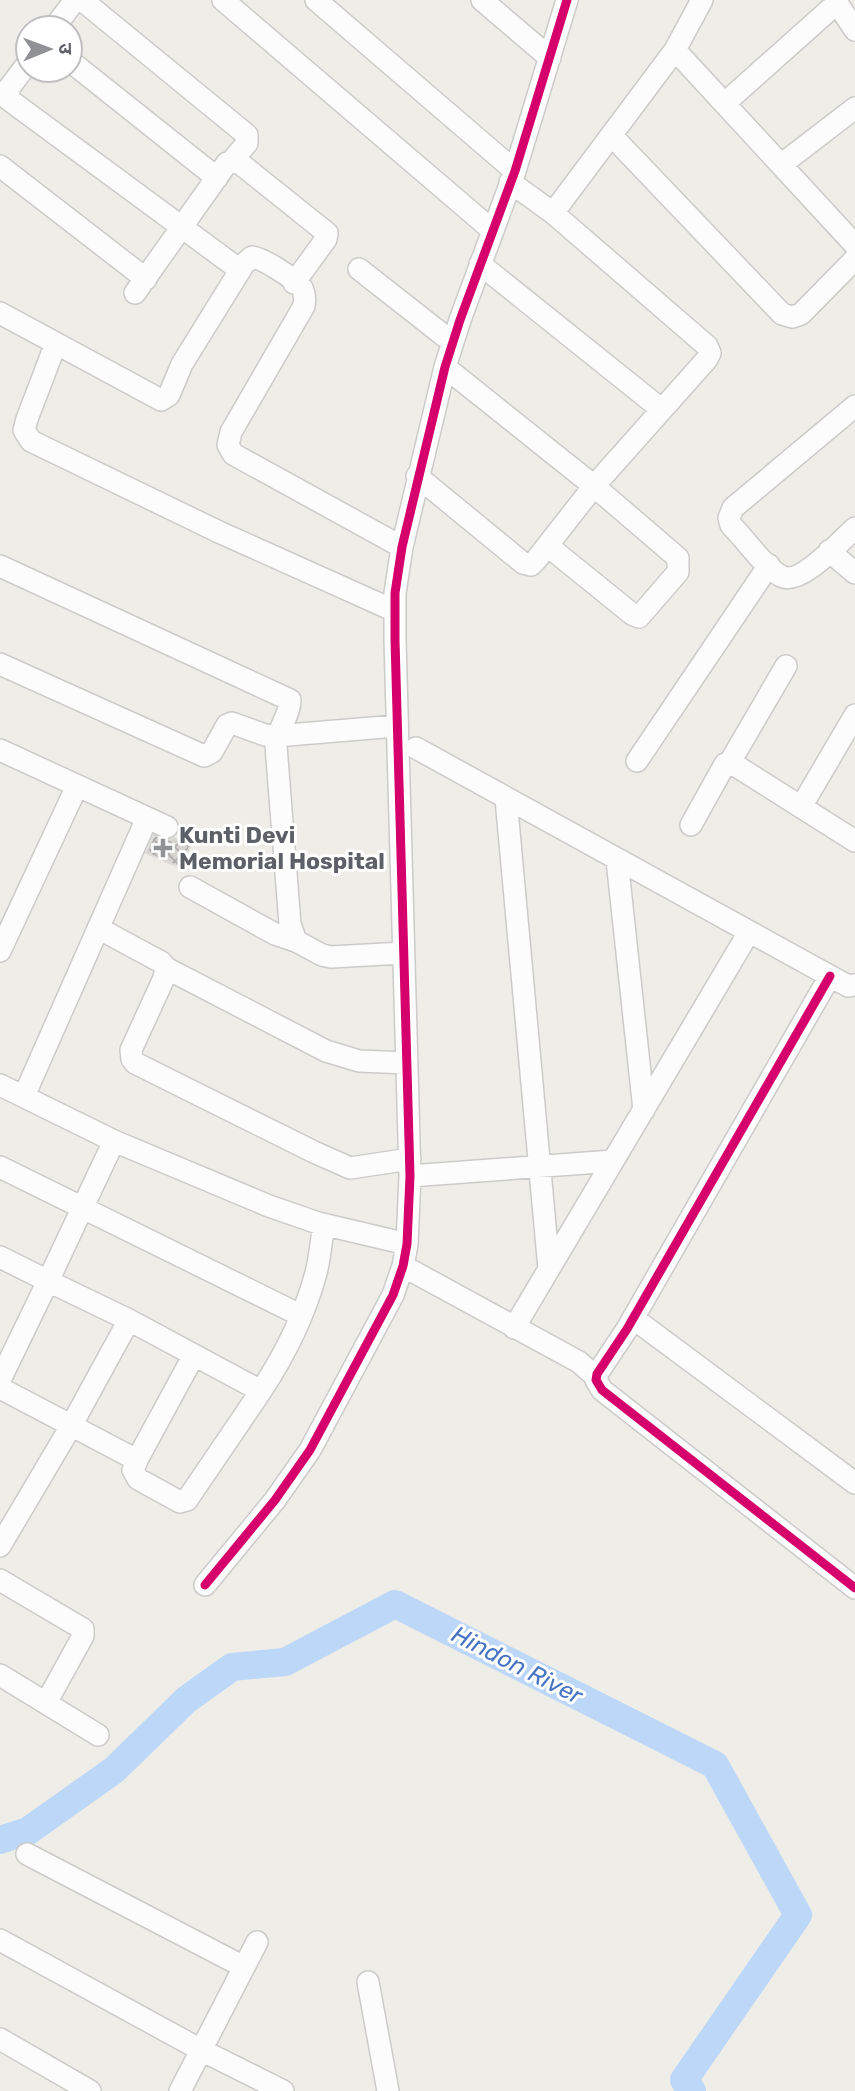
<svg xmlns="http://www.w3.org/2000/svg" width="855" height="2091" font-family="Rubik,'Noto Sans Devanagari',sans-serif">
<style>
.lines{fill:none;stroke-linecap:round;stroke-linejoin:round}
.river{stroke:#bcd7f8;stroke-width:28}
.building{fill:url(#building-cross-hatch);stroke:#dddcd8;stroke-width:2}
.minor-casing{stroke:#cbcbca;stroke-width:24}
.minor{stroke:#fcfcfc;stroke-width:21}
.cycleway-casing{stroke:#fff;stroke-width:13}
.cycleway{stroke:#d6006c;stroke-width:9}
.poi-dot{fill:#909194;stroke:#fff;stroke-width:2.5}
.labels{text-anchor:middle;stroke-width:6;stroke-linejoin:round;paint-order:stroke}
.poi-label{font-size:23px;font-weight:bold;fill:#5e6067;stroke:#fff;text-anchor:start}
.water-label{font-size:24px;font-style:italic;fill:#4874c4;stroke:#fff}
</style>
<defs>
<pattern id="building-cross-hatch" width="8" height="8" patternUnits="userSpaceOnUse" patternTransform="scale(1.75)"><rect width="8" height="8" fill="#d5d4d1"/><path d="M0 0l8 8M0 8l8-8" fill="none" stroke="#b0afad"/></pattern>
</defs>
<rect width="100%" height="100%" fill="#eeede8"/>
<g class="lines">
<path class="river" d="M0,1840l28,-9 86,-61 72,-70 46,-33 53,-5 110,-58 320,161 83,150 -114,165 8,11"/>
</g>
<path class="building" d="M154,835l14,5 7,-2 16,6 -10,24 -35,-15z"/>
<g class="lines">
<g class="minor-casing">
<path id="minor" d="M82,0l165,135v8l-15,18
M223,0l269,230
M316,0l199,171
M482,0l68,58
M835,0l20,30
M54,28l21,-28
M675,50l180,195
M70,61l147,117
M28,63l-19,25 -1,11 232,171
M725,103l112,-100
M612,136l170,178 10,3 9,-3 54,-55
M782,164l73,-56
M0,166l146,113
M553,213l122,-163 27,-50
M480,264l181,145
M359,269l93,73
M135,293l92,-130 10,-2 90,72 -1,6 -32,44
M0,313l161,87 8,-5 13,-31 62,-100 8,-7c11,1 43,22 50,31 3,6 3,12 2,18l-73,126 -3,13 5,9 169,93
M56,343l-29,76 -3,11 7,11 188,91 176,79
M445,367l149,119 84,72v14l-39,45 -7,-3 -84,-68
M855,406l-122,102 -4,10 2,7c14,14 33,42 50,51 19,11 59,-35 74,-48
M417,476l106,87 8,2 5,-5 58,-74 113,-127 3,-6 -3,-7 -154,-133 -43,-31
M829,551l26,22
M0,566l290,134c0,16 -13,29 -14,46l14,178 6,17 26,14 9,2 72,-4
M0,664l204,92 8,-4 15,-27 5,-2 33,12 11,1 120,-10
M416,748l432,238 7,-1
M0,750l167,77
M637,761l132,-196
M730,762l56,-96
M506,799l43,470
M801,807l54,-92
M691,825l34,-61 5,-2 125,79
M617,860l27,250
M190,887l85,47 21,7
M98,928l63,34 5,6 -2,10 -33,72 1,9 3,4 179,89 36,16 60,-9
M0,951l77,-165
M166,968l160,83 33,10 48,2
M830,976l-203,353 -30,45 -1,6 6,10 253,198
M0,1085l114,56
M24,1096l123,-278
M0,1167l300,148
M410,1176l203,-15
M0,1257l48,24 66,-140 155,65 49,17 89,21
M403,1266l176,96 17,15
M633,1318l222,165
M514,1328l235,-396
M0,1380l48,-99 81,39 132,71 -74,109 -7,2 -42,-23 -5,-9 5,-12
M0,1388l133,70h5l56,-103
M261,1391c23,-35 44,-77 55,-118 4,-15 5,-32 8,-48
M0,1546l71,-120 58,-106
M0,1580l83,49v7l-37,67
M205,1585l70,-85 35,-50 83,-155 10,-29 4,-22 3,-68 -15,-536v-47l7,-46 43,-180 15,-47 55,-149 52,-171
M0,1675l98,60
M27,1854l217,113
M0,1940l201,110 82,41
M368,1982l20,109
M0,2039l90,52
M180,2091l77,-149"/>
</g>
<use href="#minor" class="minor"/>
<g class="cycleway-casing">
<path id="cycleway" d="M830,976l-203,353 -30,45 -1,6 6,10 253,198
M205,1585l70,-85 35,-50 83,-155 10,-29 4,-22 3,-68 -15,-536v-47l7,-46 43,-180 15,-47 55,-149 52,-171"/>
</g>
<use href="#cycleway" class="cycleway"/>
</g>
<path class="poi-dot" d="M159.5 837.5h7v7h7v7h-7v7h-7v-7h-7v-7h7z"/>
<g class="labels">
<g class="poi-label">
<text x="179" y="843">Kunti Devi<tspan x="179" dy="26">Memorial Hospital</tspan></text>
</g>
<g class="water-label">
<text transform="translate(517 1665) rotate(27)" y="8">Hindon River</text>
</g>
</g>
<g transform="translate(49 49) rotate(89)"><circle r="33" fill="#ffffff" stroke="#bfbfc2" stroke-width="2"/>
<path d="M0-5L12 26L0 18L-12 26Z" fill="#909194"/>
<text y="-10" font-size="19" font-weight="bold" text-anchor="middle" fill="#5e6067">उ</text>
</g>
</svg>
